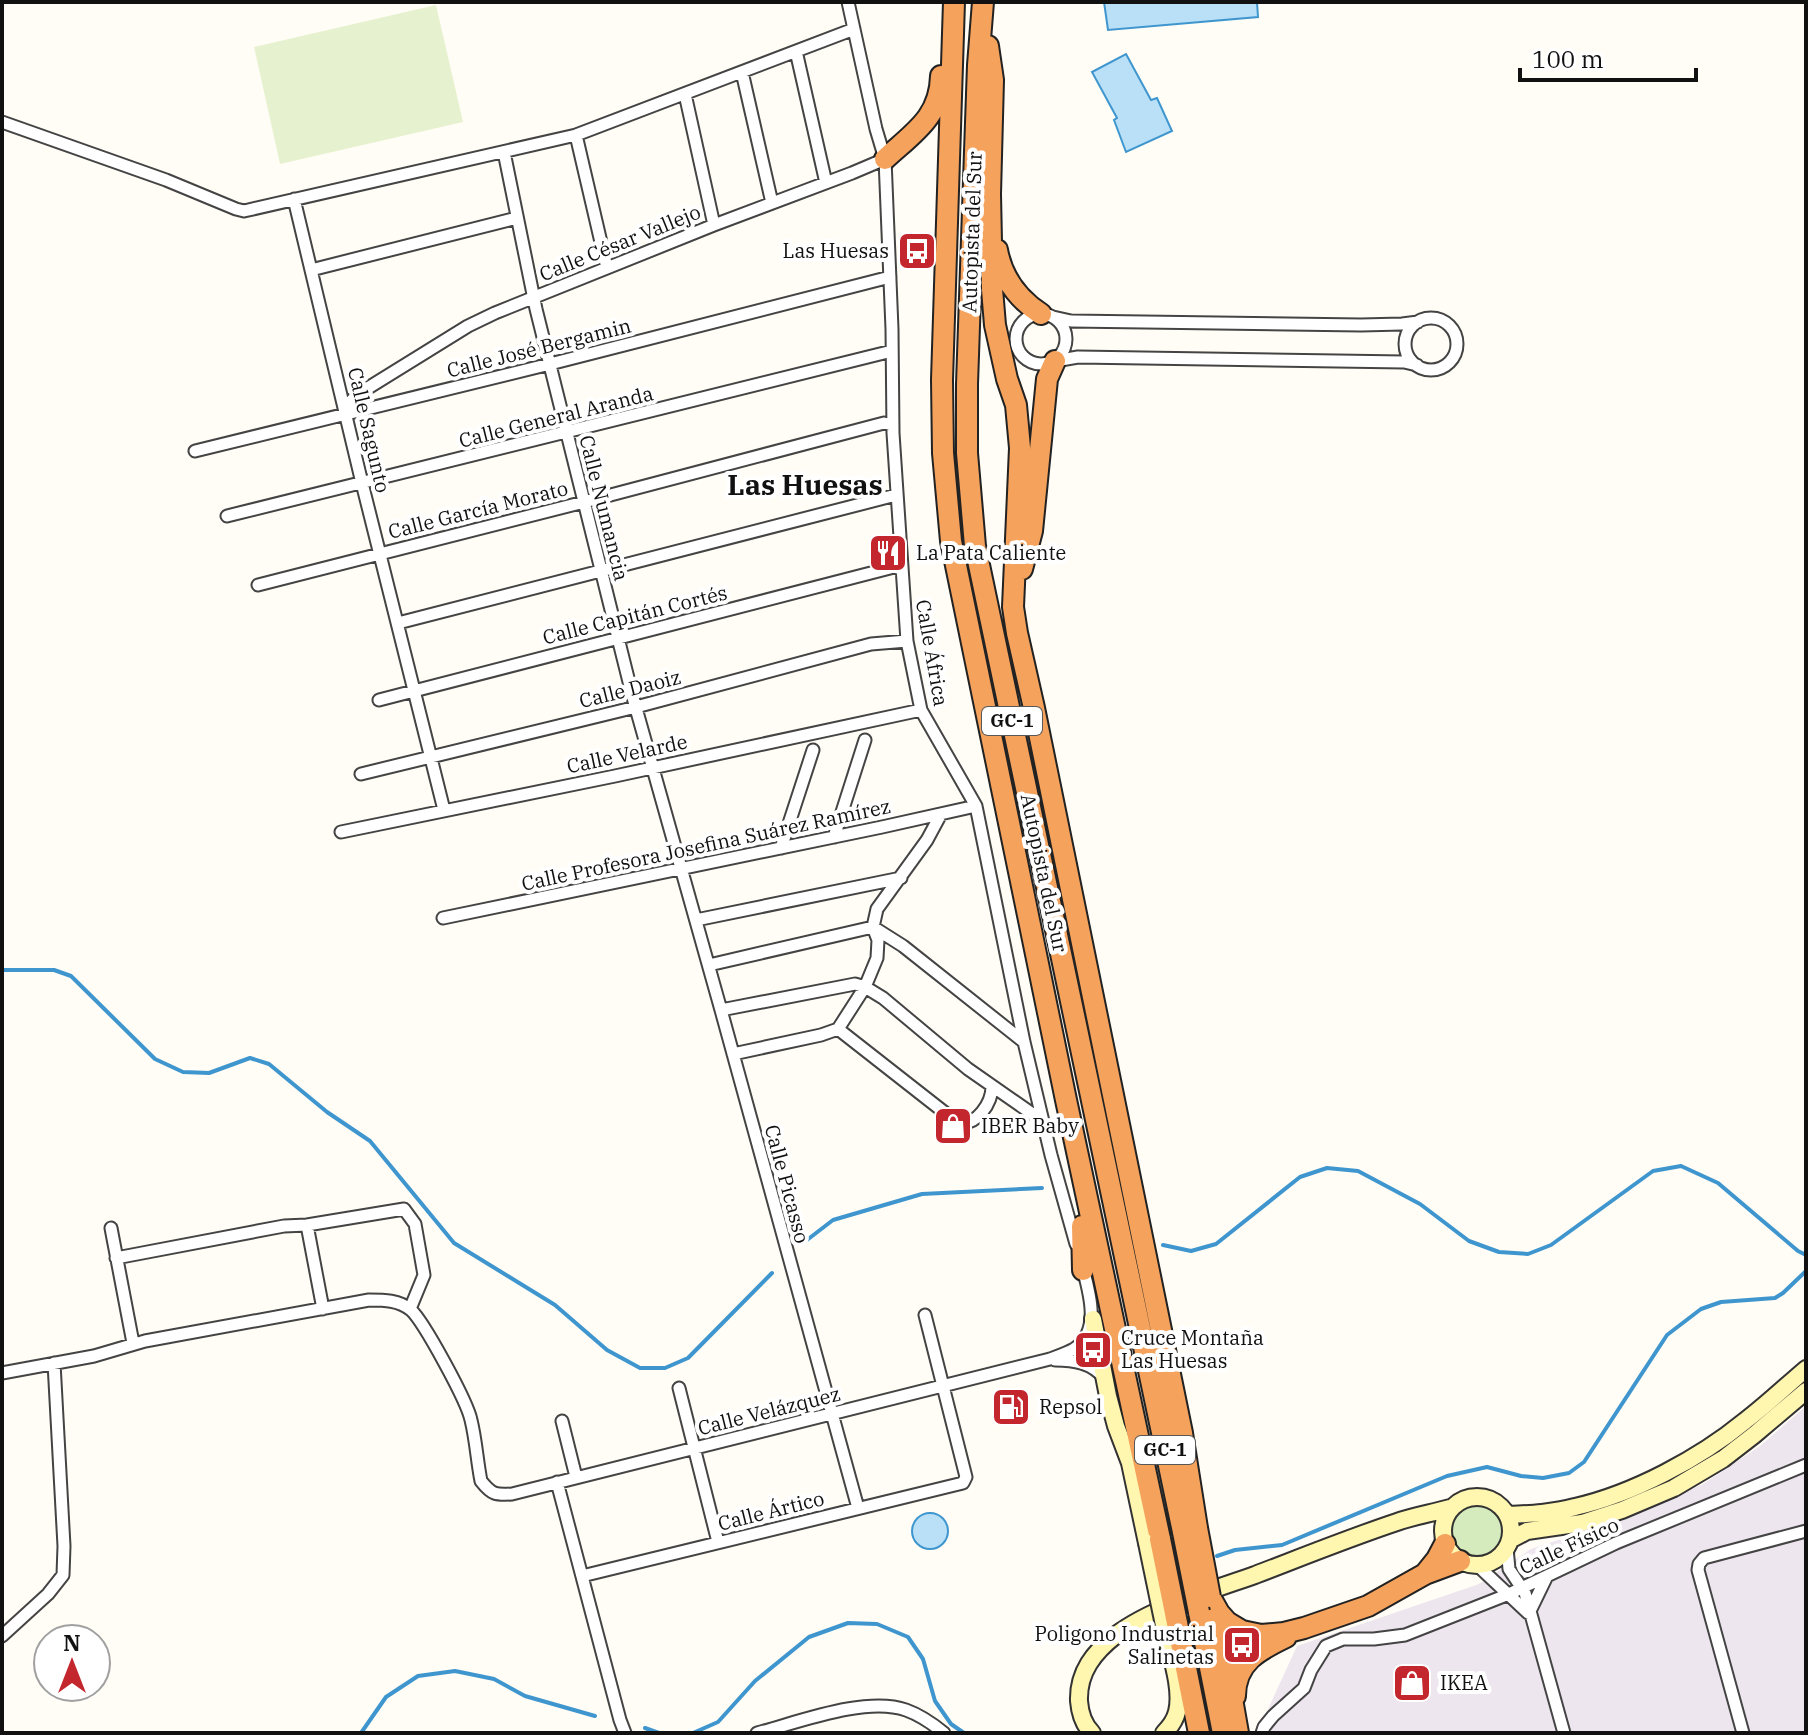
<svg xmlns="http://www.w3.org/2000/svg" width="1808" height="1735" font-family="'IBM Plex Serif',serif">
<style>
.industrial{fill:#eee6ef}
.green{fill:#d5ebbd}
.pitch{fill:#e6f2cf}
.water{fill:#b9e0f7;stroke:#3f96cf;stroke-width:2}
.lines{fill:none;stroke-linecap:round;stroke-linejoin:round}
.stream{stroke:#3f96cf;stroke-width:4}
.street-casing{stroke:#444;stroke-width:15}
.secondary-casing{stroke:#333;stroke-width:20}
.highway-casing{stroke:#222;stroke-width:24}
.street{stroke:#fff;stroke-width:11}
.secondary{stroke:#fff6b0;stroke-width:16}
.highway{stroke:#f5a25d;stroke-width:20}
.secondary-bridge-casing{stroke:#333;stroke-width:20;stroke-linecap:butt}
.highway-bridge-casing{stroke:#222;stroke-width:24;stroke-linecap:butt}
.secondary-bridge{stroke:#fff6b0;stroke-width:16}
.highway-bridge{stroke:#f5a25d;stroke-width:20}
.labels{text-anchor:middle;stroke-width:8;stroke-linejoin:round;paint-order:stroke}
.shield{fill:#fff;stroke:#585858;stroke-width:2}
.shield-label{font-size:18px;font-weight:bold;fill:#111}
.street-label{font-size:20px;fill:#111;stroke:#fff}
.poi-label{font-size:20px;fill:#111;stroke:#fff;text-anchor:start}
.district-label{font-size:28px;font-weight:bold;fill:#111;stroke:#fff}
</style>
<rect width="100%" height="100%" fill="#fffdf5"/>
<path class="industrial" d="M1806,1406v327h-549l40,-87 182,-62 52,-35 105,-35 67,-30 57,-38z"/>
<path class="green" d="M1451 1532a26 26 0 1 1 52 0a26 26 0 1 1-52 0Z"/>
<path class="pitch" d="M436,5l27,117 -183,42 -26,-117z"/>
<path class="water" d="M1104,2h153l1,15 -150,13z
M1126,54l25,46 6,-2 15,33 -46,21 -12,-32 3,-2 -25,-46z
M912 1531a18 18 0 1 1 36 0a18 18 0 1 1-36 0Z"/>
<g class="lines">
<path class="stream" d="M2,970h52l17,6 84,83 28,13 26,1 41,-15 19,6 58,48 43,29 84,102 101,62 52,45 33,18h25l23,-10 84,-85
M807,1240l26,-20 89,-26 120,-6
M1163,1245l28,6 25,-7 84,-67 27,-9 31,3 62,33 49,37 30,11 29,2 23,-9 102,-74 28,-5 37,17 80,68 8,4
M1217,1556l18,-6 47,-5 165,-69 40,-9 34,9 22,2 26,-5 15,-11 83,-127 34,-26 20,-7 54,-4 8,-5 23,-22
M645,1728l14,5
M361,1733l25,-36 32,-21 37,-5 39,8 31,17 70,20
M693,1733l25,-11 37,-41 54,-44 39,-14 29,1 31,13 15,22 12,42 16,23 13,9"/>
<g class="street-casing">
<path id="street" d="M848,2l28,127 9,30 7,170 1,104 14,208 14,69 55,96 48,236 27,113 25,89
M796,51l30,132
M742,72l30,131
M685,94l29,131
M2,122l164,58 70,29 8,2 332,-76 278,-106
M576,135l31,133
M504,152l32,157 96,385 89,316 137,498
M294,199l68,284 82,327
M311,270l206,-52
M1016 339a25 25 0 1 1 50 0a25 25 0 1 1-50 0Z
M1053,317l18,4 290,4 41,-1 16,-2
M1405 344a26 26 0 1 1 52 0a26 26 0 1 1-52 0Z
M1055,361l23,-4 326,5 13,3
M347,413l5,-13 11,-9 105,-65 27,-13 219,-88 138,-52 33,-14
M195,451l355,-87 340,-87
M227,516l665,-165
M258,585l326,-83 300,-79 9,2
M398,623l498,-128
M379,700l515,-133 7,2
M361,774l275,-67 235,-63 36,-3
M341,832l274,-56 306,-66
M834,837l31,-97
M781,848l32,-98
M443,918l439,-91 94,-21
M696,920l205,-42
M873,927l30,19 121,96
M709,965l164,-38
M721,1010l134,-26 10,3 18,11 85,71 76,53
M838,1029l27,-42 12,-29 1,-18 -5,-13 4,-18 50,-69 14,-26
M838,1029l120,94c19,3 34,-20 34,-37
M733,1054l88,-19 17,-6
M307,1225l16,84
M111,1228l22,115
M116,1258l168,-32 23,-1 97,-16 11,15 9,51 -14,34
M1055,1360c19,0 37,3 49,18
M2,1373l92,-17 51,-15 224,-41c15,0 30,0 42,10 13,12 56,91 60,110 5,20 6,41 10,61 11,14 15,14 31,13l538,-135c8,-3 17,-6 24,-10 28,-18 15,-58 8,-84
M679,1388l39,154
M562,1421l14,56
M557,1482l63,238 5,13
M1507,1548l2,21 16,24 39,140
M1477,1565l51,48
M582,1576l381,-93 3,-6 -41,-162
M1530,1611l17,-35
M2,1636l46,-42 15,-19 1,-29 -10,-183
M757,1733c42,-11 109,-37 149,-23 14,5 27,14 38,23
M1262,1733l2,-6 9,-11 31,-28 7,-18 15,-24 17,-7h31l31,-4 104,-41 107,-51 190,-78
M1743,1733l-45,-163 1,-6 5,-6 102,-27"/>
</g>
<g class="secondary-casing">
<path id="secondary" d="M1093,1319l15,77 8,30 14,37 17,80
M1443 1531a34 34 0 1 1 68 0a34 34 0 1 1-68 0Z
M1508,1515c22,-1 45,-2 67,-8 58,-13 125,-49 170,-86 21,-16 41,-35 61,-52
M1510,1540l17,-9 55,-8 40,-13 52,-22 49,-29 31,-24 52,-44
M1092,1733c-9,-9 -12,-19 -13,-32 -1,-29 15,-49 37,-66 36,-27 96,-45 139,-60 47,-18 94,-37 142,-53 17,-6 36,-9 53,-14
M1164,1733c6,-6 11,-13 13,-21 6,-23 -7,-59 -12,-82"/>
</g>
<g class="highway-casing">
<path id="highway" d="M954,2l-12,378 1,73 8,88 115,559 94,439
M983,2l-5,63 -11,319v69l8,93 208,986
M988,46l5,34 -3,114 2,95 3,36 12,54 9,26 4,43 -7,159 4,26 17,75 148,725 15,95
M885,159c28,-26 55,-41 56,-83
M997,250c5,27 21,49 44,64
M1022,569l10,-38 15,-152 8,-18
M1082,1226l1,44
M1425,1574l12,-15 8,-15
M1210,1597l9,16 8,9 15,9 19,4 23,-2 20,-5 64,-22 57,-32 35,-13
M1213,1608l12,51 13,74
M1199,1612l24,121
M1177,1623l22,110
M1235,1696c0,-34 24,-46 51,-59"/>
</g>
<use href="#street" class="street"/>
<use href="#secondary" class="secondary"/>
<use href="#highway" class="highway"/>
<g class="secondary-bridge-casing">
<path id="secondary-bridge" d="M1147,1543l18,87"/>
</g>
<g class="highway-bridge-casing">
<path id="highway-bridge" d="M1197,1528l13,69
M1183,1532l16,80
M1160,1539l17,84"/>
</g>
<use href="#secondary-bridge" class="secondary-bridge"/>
<use href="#highway-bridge" class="highway-bridge"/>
</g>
<defs>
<g id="bus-square" transform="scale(2)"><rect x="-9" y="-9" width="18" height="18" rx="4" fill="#c4262e" stroke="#fff"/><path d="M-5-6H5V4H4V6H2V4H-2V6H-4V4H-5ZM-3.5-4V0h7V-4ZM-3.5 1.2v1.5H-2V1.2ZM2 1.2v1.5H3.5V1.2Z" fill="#fff"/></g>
<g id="restaurant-square" transform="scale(2)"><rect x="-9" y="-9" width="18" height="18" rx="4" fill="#c4262e" stroke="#fff"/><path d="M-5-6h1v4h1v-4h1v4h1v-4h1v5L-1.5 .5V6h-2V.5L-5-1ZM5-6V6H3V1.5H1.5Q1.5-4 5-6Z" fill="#fff"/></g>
<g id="shop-square" transform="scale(2)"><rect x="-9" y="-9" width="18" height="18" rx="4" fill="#c4262e" stroke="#fff"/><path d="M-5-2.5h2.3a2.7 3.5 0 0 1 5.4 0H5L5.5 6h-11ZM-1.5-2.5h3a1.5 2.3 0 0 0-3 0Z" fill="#fff"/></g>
<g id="fuel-square" transform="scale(2)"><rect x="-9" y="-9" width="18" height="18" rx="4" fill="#c4262e" stroke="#fff"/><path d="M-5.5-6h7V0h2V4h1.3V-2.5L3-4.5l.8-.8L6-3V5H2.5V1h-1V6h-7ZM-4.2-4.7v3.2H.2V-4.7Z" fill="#fff"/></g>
</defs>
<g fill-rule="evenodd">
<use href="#bus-square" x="917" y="251"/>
<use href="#restaurant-square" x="888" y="553"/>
<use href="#shop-square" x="953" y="1126"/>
<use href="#bus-square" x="1093" y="1350"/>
<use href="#fuel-square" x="1011" y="1407"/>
<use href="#bus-square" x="1242" y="1645"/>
<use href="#shop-square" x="1412" y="1683"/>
</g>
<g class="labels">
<g class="shield">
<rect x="982" y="707" width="60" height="28" rx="6"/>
<rect x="1135" y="1436" width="60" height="28" rx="6"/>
</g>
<g class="shield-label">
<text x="1012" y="727">GC-1</text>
<text x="1165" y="1456">GC-1</text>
</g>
<g class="street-label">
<text transform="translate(972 232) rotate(-88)" y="7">Autopista del Sur</text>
<text transform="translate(620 243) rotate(-22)" y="7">Calle César Vallejo</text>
<text transform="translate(539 348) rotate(-14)" y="7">Calle José Bergamin</text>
<text transform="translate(556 417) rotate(-14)" y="7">Calle General Aranda</text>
<text transform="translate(369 430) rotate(77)" y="7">Calle Sagunto</text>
<text transform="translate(604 508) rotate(76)" y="7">Calle Numancia</text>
<text transform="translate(478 510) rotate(-14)" y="7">Calle García Morato</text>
<text transform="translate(635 615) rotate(-14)" y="7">Calle Capitán Cortés</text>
<text transform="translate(932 653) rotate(80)" y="7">Calle África</text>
<text transform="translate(630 689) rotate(-14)" y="7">Calle Daoiz</text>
<text transform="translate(627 754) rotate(-12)" y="7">Calle Velarde</text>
<text transform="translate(706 845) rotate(-12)" y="7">Calle Profesora Josefina Suárez Ramírez</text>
<text transform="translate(1044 873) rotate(78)" y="7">Autopista del Sur</text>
<text transform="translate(787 1184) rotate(75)" y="7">Calle Picasso</text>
<text transform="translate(769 1411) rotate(-14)" y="7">Calle Velázquez</text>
<text transform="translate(771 1511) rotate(-14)" y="7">Calle Ártico</text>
<text transform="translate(1569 1546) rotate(-25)" y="7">Calle Físico</text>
</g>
<g class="poi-label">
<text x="889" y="258" text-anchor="end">Las Huesas</text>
<text x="916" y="560">La Pata Caliente</text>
<text x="981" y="1133">IBER Baby</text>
<text x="1121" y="1345">Cruce Montaña<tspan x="1121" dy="23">Las Huesas</tspan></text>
<text x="1039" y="1414">Repsol</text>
<text x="1214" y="1641" text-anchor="end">Poligono Industrial<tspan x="1214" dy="23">Salinetas</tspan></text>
<text x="1440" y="1690">IKEA</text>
</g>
<g class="district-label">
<text x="805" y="495">Las Huesas</text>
</g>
</g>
<rect width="1808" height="1735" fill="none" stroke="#111111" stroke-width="8"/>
<g transform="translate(72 1663)"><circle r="38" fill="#ffffff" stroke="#a0a0a0" stroke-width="2"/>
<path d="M0-6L14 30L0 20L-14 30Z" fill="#c4262e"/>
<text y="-12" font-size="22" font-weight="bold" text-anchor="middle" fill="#111111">N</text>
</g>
<path d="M1520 68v12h176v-12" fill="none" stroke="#111111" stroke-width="4"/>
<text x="1532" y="68" font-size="24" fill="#111111" stroke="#ffffff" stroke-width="6" paint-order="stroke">100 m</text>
</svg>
